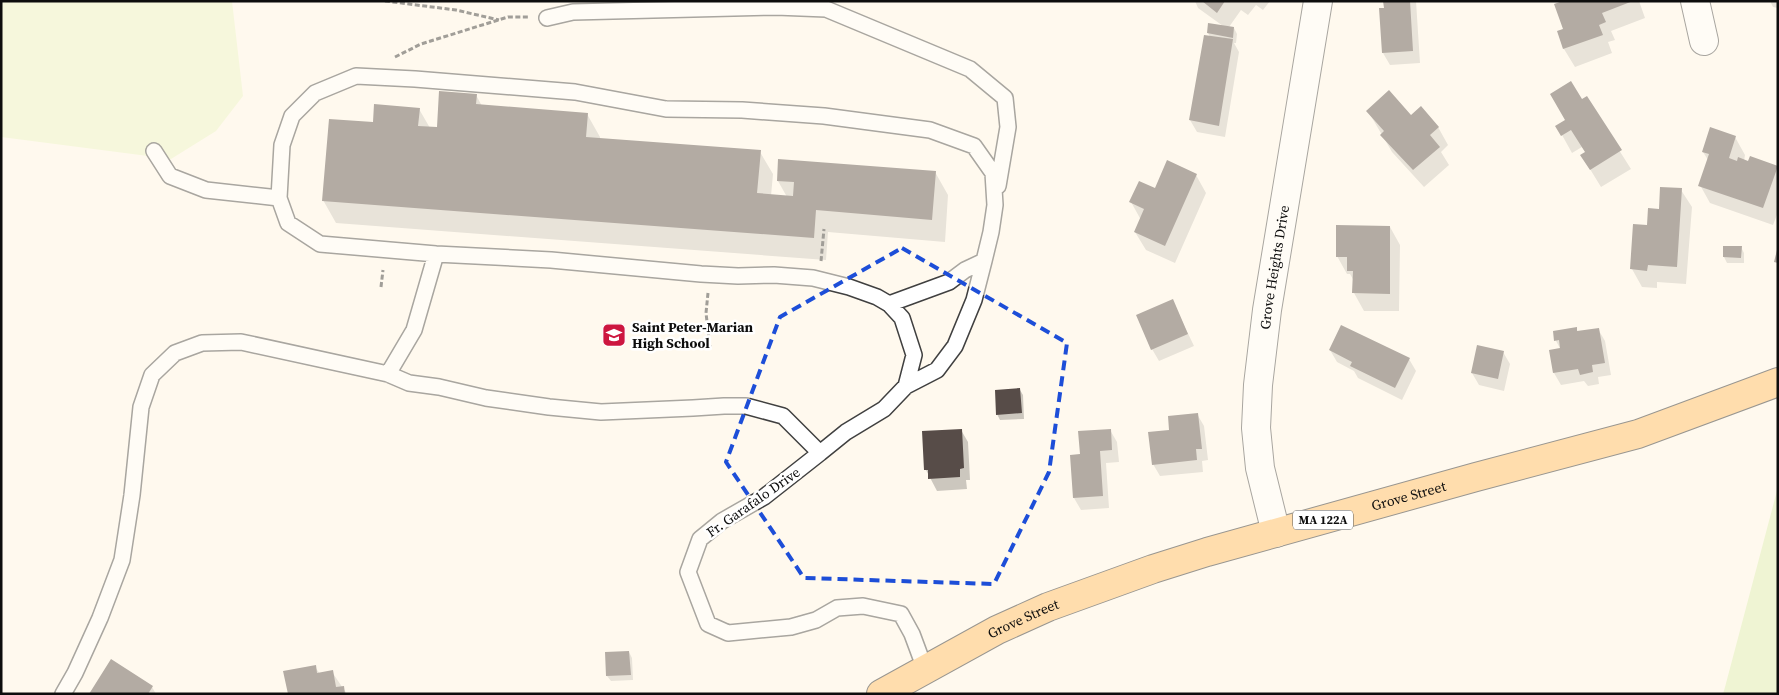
<svg xmlns="http://www.w3.org/2000/svg" width="1779" height="695" font-family="'Source Serif 4',serif">
<style>
.green{fill:#dceeb2}
.pitch{fill:#ecf4c5}
.shadow{fill:#0003}
.building{fill:#574c48}
.lines{fill:none;stroke-linecap:round;stroke-linejoin:round}
.lane-casing{stroke:#404040;stroke-width:18}
.street-casing{stroke:#404040;stroke-width:30}
.primary-casing{stroke:#1e1e1e;stroke-width:30}
.path{stroke:#2f2f2f;stroke-width:3;stroke-dasharray:5 2.5;stroke-linecap:butt}
.lane{stroke:#fff;stroke-width:15}
.street{stroke:#fff;stroke-width:28}
.primary{stroke:#ffbb5e;stroke-width:28}
.marked{fill:none;stroke:#1d4ed8;stroke-width:4;stroke-dasharray:10 6;stroke-linejoin:round}
.labels{text-anchor:middle;stroke-width:5;stroke-linejoin:round;paint-order:stroke}
.shield{fill:#fff;stroke:#565656;stroke-width:1}
.shield-label{font-size:12px;font-weight:bold;fill:#0d0d0d}
.street-label{font-size:14px;fill:#0d0d0d;stroke:#fff}
.poi-label{font-size:14px;font-weight:bold;fill:#0d0d0d;stroke:#fff;text-anchor:start}
</style>
<rect width="100%" height="100%" fill="#fff9ee"/>
<path class="green" d="M1778,487v207h-55l2,-7z"/>
<path class="pitch" d="M1,1h231l11,95 -27,35 -45,28 -170,-22z"/>
<path class="shadow" d="M1195,1h75l-7,9 -7,-5 -8,10 -7,-5 -12,17 5,1 3,6 -1,9h-2l5,9 -14,85 -28,-5 -7,-12 20,-83 -2,-4 2,-9 13,2 -25,-18z
M1385,1h31l4,62 -30,2 -7,-12 -3,-44h5z
M1567,1h72l6,17 -34,13 4,9 -7,2 4,11 -37,14 -11,-18 -6,-18 6,-2z
M1770,1h8v7l-5,-1z
M476,95l6,11 105,8 13,23v2l160,13 13,22 -2,22 16,1 -9,-16 157,-9 13,23 -3,47 -117,-10 -2,28 -490,-37 -13,-23 51,-77 45,-14 11,19h8z
M1586,98l45,71 -30,18 -19,-31 4,-3 -4,-6 -10,6 -15,-27 9,-6 16,-19z
M1368,111l70,16 10,18 -7,7 8,13 -25,22 -32,-35z
M1735,137l10,18 -1,6 34,8v43l-5,13 -63,-22 -10,-18 8,-25 -5,-8z
M1196,175l10,18 -31,70 -29,-13 -11,-18 6,-12 -10,-18 24,-13z
M1681,190l11,17 -6,77 -29,-2v6l-15,-1 -10,-18 3,-44 13,1 12,-16z
M1390,227l10,18 -1,66h-35l-10,-18v-12l-4,-7h-3l-10,-18z
M1741,247l3,6v10h-17l-3,-6z
M1172,300l22,46 -35,15 -7,-12z
M1576,328l2,4 20,-3 7,12 6,34 -13,2 1,7 -11,2 -4,-5 -23,4 -7,-12 -4,-22 11,-1 -5,-9 -2,-9z
M1330,350l79,9 7,12 -14,29 -44,-22 -4,-7 -17,-9z
M1503,352l7,12 -6,27 -25,-6 -7,-12z
M1020,390l3,5 1,24 -24,1 -3,-6z
M1197,414l7,12 4,34 -6,1 1,11 -43,4 -7,-12 18,-33z
M961,430l7,12 2,38h-4l1,9 -30,2 -11,-21z
M1110,430l7,12 2,20 -13,1 3,45 -28,2 -7,-12 7,-42z
M629,652l3,6 1,22 -22,1 -4,-5z
M315,667l5,7 12,-2 15,22h-58z
M152,687l4,7h-66z"/>
<path class="building" d="M1202,1h23l-8,12z
M1383,1h27l3,50 -31,2 -3,-45h5z
M1563,1h70l-31,12 4,9 -7,3 4,10 -40,14 -6,-18 6,-2 -9,-25z
M1208,23l26,4 -1,11 -26,-5z
M1204,35l29,4 -14,87 -30,-6z
M1571,81l11,18 5,-3 35,54 -32,20 -10,-15 5,-3 -14,-22 -10,6 -6,-10 10,-6 -15,-26z
M1389,90l22,25 10,-9 18,21 -9,8 10,12 -27,23 -33,-35 4,-4 -18,-20z
M439,91l38,3 -1,10 112,9 -2,24 175,13 -4,43 36,3 1,-14 -17,-1 1,-22 158,12 -4,49 -116,-10 -2,28 -492,-37 7,-82 44,3 1,-18 46,4 -2,18 19,1z
M1710,127l26,9 -7,22 8,3 1,-4 10,4 2,-5 28,10 -15,42 -65,-22 11,-32 -7,-2z
M1167,160l30,14 -32,72 -31,-14 10,-23 -15,-7 10,-21 16,7z
M1660,187l22,1 -5,79 -29,-2 -1,6 -17,-2 3,-45 14,1 1,-17 11,1z
M1336,225l54,1v68l-38,-1 1,-22h-6v-14h-11z
M1723,246h19l-1,12 -18,-1z
M1777,250h1v13l-4,-1z
M1173,299l15,35 -37,16 -15,-35z
M1341,325l69,33 -15,30 -45,-22 2,-4 -23,-12z
M1577,327v4l22,-3 6,35 -13,2 1,7 -13,3 -2,-6 -25,4 -4,-23 11,-2 -1,-8 -5,1 -1,-10z
M1477,345l27,6 -6,28 -27,-6z
M1020,388l2,25 -26,2 -1,-25z
M1198,413l4,36h-6l1,11 -45,5 -4,-33 21,-2 -1,-14z
M962,429l2,39 -4,1v8l-32,2v-9h-4l-2,-39z
M1111,429l1,21 -12,1 3,45 -30,2 -3,-43 10,-1 -2,-23z
M629,651l2,24 -25,1 -1,-24z
M111,659l42,27 -5,8h-59z
M316,665l1,8 16,-3 3,17 8,-1 1,8h-57l-5,-23z"/>
<g class="lines">
<g class="lane-casing">
<path id="lane" d="M547,18l26,-6 203,-5 50,2 144,60 35,29 3,29 -10,59
M154,151l16,25 36,14 73,8
M889,304l60,-22 16,-12 19,-9 -10,39 -19,46 -18,24 -31,16
M388,374l26,-44 22,-76
M820,453l26,-21 38,-23 22,-23 8,-31 -12,-37 -13,-14 -12,-7 -28,-10 -36,-9 -39,-3 -36,1 -37,-2 -150,-14 -115,-6 -116,-10 -32,-21 -9,-25 3,-53 10,-29 23,-23 41,-17 59,3 160,13 91,17 76,1 82,6 106,14 44,16 19,27 2,32 -4,27 -7,29
M63,694l12,-21 25,-55 22,-58 10,-65 9,-88 11,-32 23,-22 27,-10 39,-1 147,32 21,9 30,4 47,11 63,9 52,5 92,-4 31,-2h22l37,10 37,37 -56,44 -42,24 -22,18 -12,33 20,52 20,9 63,-6 25,-7 21,-12 26,-2 38,8 11,20 13,35"/>
</g>
<g class="street-casing">
<g id="street">
<path d="M1695,1l9,40"/>
<path id="s1" d="M1276,533l-16,-65 -4,-40 2,-43 9,-75 51,-309"/>
</g>
</g>
<g class="primary-casing">
<g id="primary">
<path id="s2" d="M881,694l116,-64 51,-23 105,-38 54,-17 269,-75 162,-43 140,-52"/>
</g>
</g>
<path class="path" d="M385,1l71,9 43,10
M395,57l26,-13 87,-27h21
M821,261l3,-32
M381,287l2,-17
M708,293l-2,20 4,34"/>
<use href="#lane" class="lane"/>
<use href="#street" class="street"/>
<use href="#primary" class="primary"/>
</g>
<path d="M0 0H1779V695H0ZM902,248l165,95 -18,129 -55,112 -190,-6 -78,-116 54,-145z" fill="#fff9ee" fill-opacity=".55" fill-rule="evenodd"/>
<path class="marked" d="M902,248l165,95 -18,129 -55,112 -190,-6 -78,-116 54,-145z"/>
<defs>
<g id="school-square" transform="scale(1.25)"><rect x="-9" y="-9" width="18" height="18" rx="4" fill="#cd163f" stroke="#fff"/><path d="M0-5L7-2L0 1L-7-2ZM-4 1L0 2.5L4 1V4Q0 6-4 4Z" fill="#fff"/></g>
</defs>
<g fill-rule="evenodd">
<use href="#school-square" x="614" y="335"/>
</g>
<g class="labels">
<rect class="shield" x="1293" y="510.5" width="60" height="19" rx="4"/>
<g class="shield-label">
<text x="1323" y="524">MA 122A</text>
</g>
<g class="street-label">
<text dy="5" stroke="none"><textPath href="#s1" startOffset="269">Grove Heights Drive</textPath></text>
<text dy="5" stroke="none"><textPath href="#s2" startOffset="566">Grove Street</textPath></text>
<text transform="translate(753 502) rotate(-35)" y="5">Fr. Garafalo Drive</text>
<text dy="5" stroke="none"><textPath href="#s2" startOffset="161">Grove Street</textPath></text>
</g>
<g class="poi-label">
<text x="632" y="332">Saint Peter-Marian<tspan x="632" dy="16">High School</tspan></text>
</g>
</g>
<rect width="1779" height="695" fill="none" stroke="#0d0d0d" stroke-width="5"/>
</svg>
